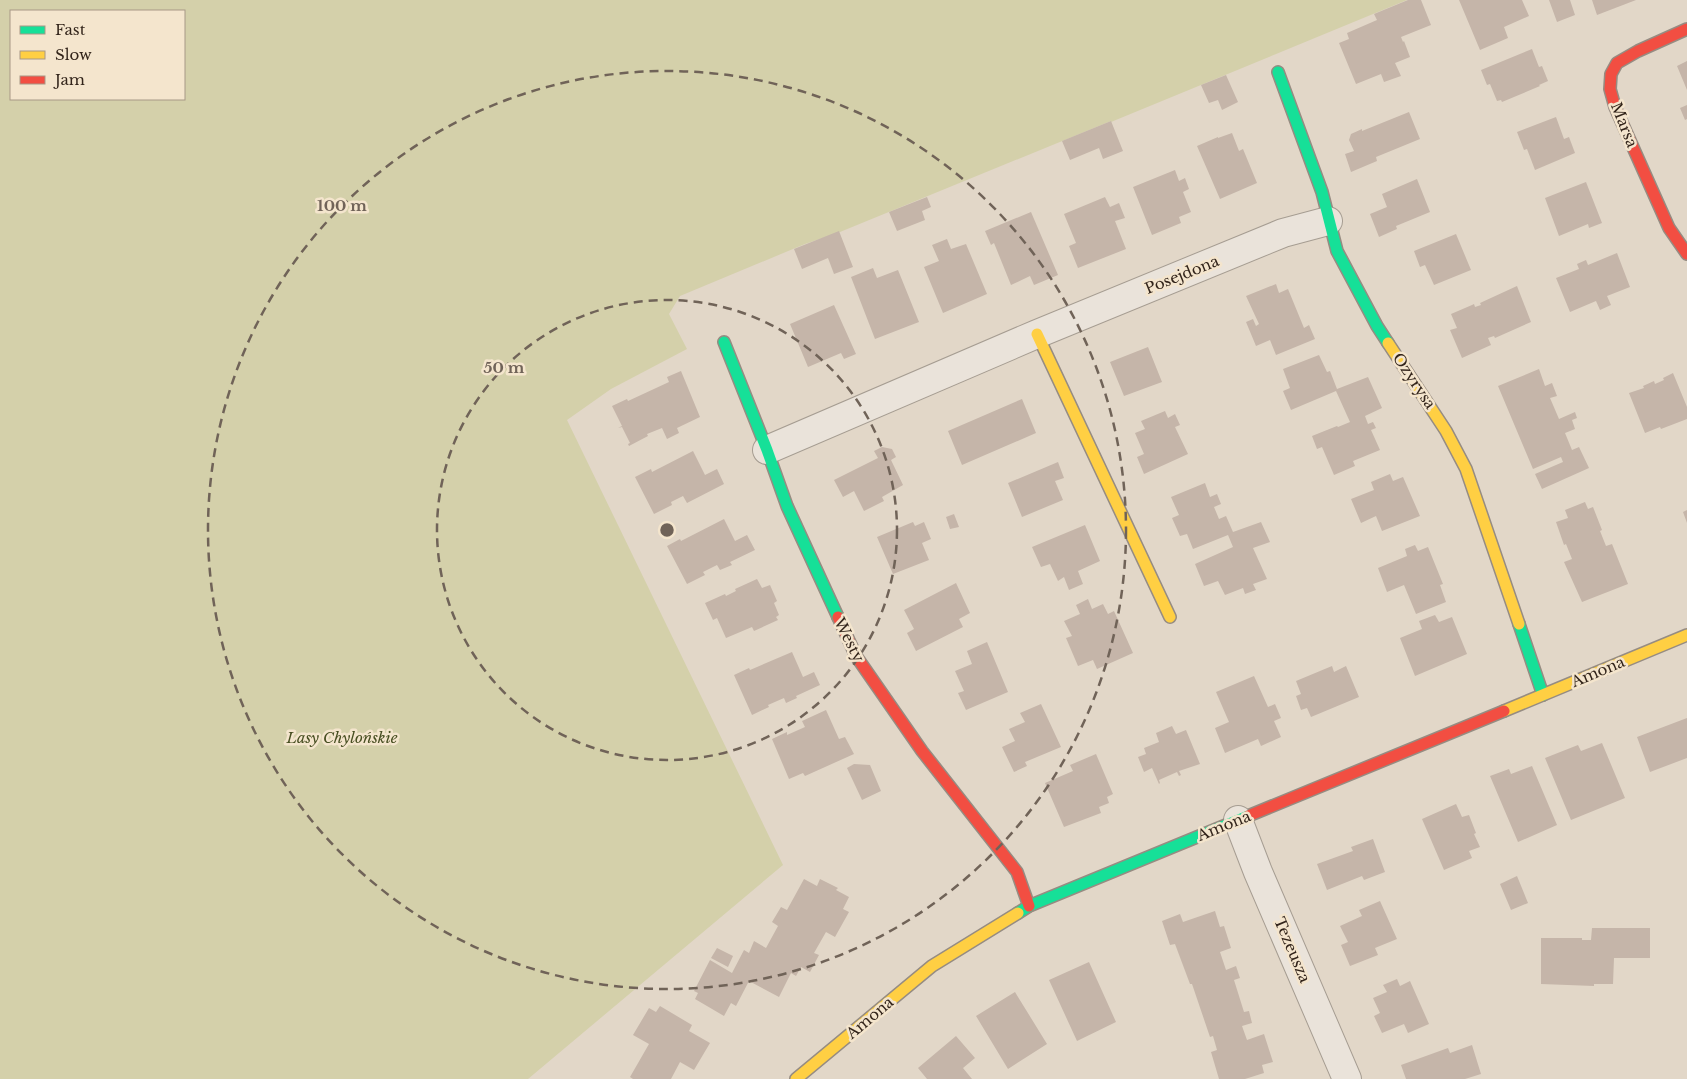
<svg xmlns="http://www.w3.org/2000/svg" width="1687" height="1079" font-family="'Libre Baskerville',serif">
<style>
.green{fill:#d4d0aa;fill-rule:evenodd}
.building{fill:#c5b5a9}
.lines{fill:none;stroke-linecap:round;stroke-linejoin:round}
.street-casing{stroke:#a69d92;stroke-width:30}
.fast-casing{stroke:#968c82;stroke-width:14}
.slow-casing{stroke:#968c82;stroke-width:14}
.jam-casing{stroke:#968c82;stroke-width:14}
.street{stroke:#eae3da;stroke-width:28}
.fast{stroke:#16e098;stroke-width:11}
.slow{stroke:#ffcf43;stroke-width:11}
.jam{stroke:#f24e42;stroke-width:11}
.ring{fill:none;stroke:#706358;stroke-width:2.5;stroke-dasharray:9 6}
.labels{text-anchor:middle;stroke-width:5;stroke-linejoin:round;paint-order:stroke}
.street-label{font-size:15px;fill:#33251b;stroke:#f4e5cd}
.park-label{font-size:15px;font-style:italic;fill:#484f22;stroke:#f4e5cd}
.centre{fill:#706358;stroke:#f4e5cd;stroke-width:2.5}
.ring-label{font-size:15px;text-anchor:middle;font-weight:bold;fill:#706358;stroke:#f4e5cd;stroke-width:5;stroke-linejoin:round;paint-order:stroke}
</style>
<rect width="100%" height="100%" fill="#e2d7c8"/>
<path class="green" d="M0,0h1407l-296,122v-1l-271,111 -35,12 -125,52 -11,18 18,35 -76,40 -44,31 216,445 -255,214h-528zM11,11h173v88h-173z"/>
<path class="building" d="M1408,0h13l10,25 -30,12 2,5 1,-1 6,16 -15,6 6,13 -17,6 -3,-8 -25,10 -17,-41 10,-4 -2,-6 30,-13 -3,-6z
M1459,0h63l7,16 -25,11 4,11 -28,12z
M1549,0h21l5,15 -18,7z
M1592,0h44l-39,15z
M1532,49l7,18 3,-1 6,15 -9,4 1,1 -38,16 -1,-2 -4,1 -7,-17 -3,1 -6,-15z
M1687,61v29l-10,-24z
M1226,75l12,27 -16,8 -4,-10 -9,3 -8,-18z
M1687,105v14l-2,1 -5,-12z
M1409,112l11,27 -44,18 1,4 -26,11 -6,-18 9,-3 -5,-11 2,-6 11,-5v2z
M1556,117l8,22 5,-2 6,16 -40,17 -8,-21 -3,1 -7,-18z
M1111,121l12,30 -20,8 -4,-11 -29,12 -8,-19z
M1232,133l7,18 4,-2 14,34 -37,16 -23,-53 21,-9v1z
M1175,170l4,11 6,-3 4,11 -6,3 8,20 -12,5 2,6 -29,12 -19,-48z
M1417,179l13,33 -34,14 1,3 -18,8 -9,-23 17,-7 -5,-13z
M1586,182l16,41 -13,5 -1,-4 -29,12 -14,-38z
M927,197l4,10 -9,4 3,9 -28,11 -8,-19z
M1105,197l5,10 9,-4 6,15 -10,3 11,28 -48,19 -9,-22 7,-3 -12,-29z
M1031,212l27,63 -24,10 -4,-9 -19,9 -17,-42 -3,2 -6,-14z
M839,231l14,36 -19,7 -6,-16 -26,11 -8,-20z
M1456,234l15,36 -37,15 -9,-20 -5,2 -6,-16z
M947,239l4,10 15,-5 21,50 -44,19 -19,-46 15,-6 -7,-16z
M1617,253l13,34 -23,9 4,9 -11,5 -4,-9 -26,11 -14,-34 23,-9 -2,-5 9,-4 2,5z
M873,268l4,10 21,-8 21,52 -44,17 -24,-62z
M1276,284l3,9 9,-4 16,39 5,-3 6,14 -39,16 -6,-15 -14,6 -10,-24 7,-3 3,7 3,-2 -13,-28z
M1517,286l14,36 -36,16 -1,-2 -6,2 3,7 -29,13 -12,-28 7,-2 -6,-14 21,-9 2,-1 1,3 6,-2 -1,-2z
M834,305l22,49 -12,5 -3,-6 -33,14 -18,-43z
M1148,347l14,35 -38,14 -14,-34z
M1319,355l8,17 3,-1 7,18 31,-12 14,31 -17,8 3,8 5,-2 3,6 -5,2 9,20 -27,11 2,5 -21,9 -12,-28 -5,2 -5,-13 25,-10 1,1 12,-5 -14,-31 -45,19 -8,-19 7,-3 -7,-19z
M1539,369l6,17 7,-3 5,13 -7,2 9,21 16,-7 2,6 -5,2 3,9 -10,4 7,17 7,-3 10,21 -47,21 -7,-15 28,-12 -2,-5 -28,12 -35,-83z
M681,371l19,46 -23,11 2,5 -12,6 -5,-11 -15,6 1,2 -19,10 -1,-2 2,-1 -8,-16 -4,1 4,-2 -10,-20 15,-7 1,2 41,-19 -2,-5z
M1673,373l14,34v12l-26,10 -1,-2 -15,6 -16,-40 15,-5 -1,-2 11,-5 1,3 9,-4 -1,-2z
M1022,399l14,34 -74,32 -14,-34z
M1165,411l3,7 7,-4 5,11 -5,2 13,27 -44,20 -7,-17 7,-3 -9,-21 10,-4 -4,-8z
M882,447l10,2 4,8 -5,3 12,25 -21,12 2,4 -20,10 -10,-20 -11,6 -9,-17 44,-22 -4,-7z
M693,451l12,24 12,-6 7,15 -37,19 -4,-7 -12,6 1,3 -18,9 -19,-37 16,-8 1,3z
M1058,462l6,16 -9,3 8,19 -41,17 -14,-34z
M1390,474l3,7 10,-4 17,39 -38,15 -6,-15 -15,7 -10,-24 23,-9 -3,-8z
M1205,483l5,14 7,-3 4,10 -7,3 5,12 7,-3 7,16 28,-10 9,20 -17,6 14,31 -14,5 3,6 -11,4 -2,-6 -18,7 -7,-14 -14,5 -9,-22 38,-17 -5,-12 -35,14 -6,-15 -7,2 -8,-18 7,-3 -8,-18z
M1585,502l3,7 5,-2 9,23 -2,1 6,15 6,-2 16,40 -46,18 -18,-40 8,-3 -6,-15 -2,1 -8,-23 12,-4 -3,-8z
M1687,510v13l-4,-11z
M954,514l5,13 -9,2 -4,-12z
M724,519l11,22 12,-6 8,15 -25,12 2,3 -12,5 -3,-5 -14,7 2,3 -18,9 -20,-38 13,-7 1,2z
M913,522l2,4 9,-4 7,17 -9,4 7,17 -36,14 -16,-37z
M1085,525l15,36 -22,10 5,13 -14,6 -5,-13 -6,4 -8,-17 -9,3 -9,-20z
M1415,545l3,6 10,-4 15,37 -3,1 6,17 -30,12 -12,-29 -17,7 -9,-24 29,-12 -2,-7z
M757,579l5,9 8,-3 7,16 -3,2 5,12 -3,2 2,3 -24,11 -2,-4 -26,11 -9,-20 -4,2 -8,-17 20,-9 1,2 10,-5 -1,-2z
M956,583l14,30 -11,6 4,8 -47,24 -9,-18 7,-4 -10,-19z
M1088,599l4,10 11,-5 5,10 6,-3 19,42 -36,16 -4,-9 -15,6 -12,-28 6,-2 -8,-15 16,-7 -4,-9z
M1435,615l4,7 13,-5 15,37 -52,22 -15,-38 22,-9 -3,-8z
M987,642l21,50 -42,18 -8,-17 6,-2 -9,-20 17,-7 -5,-13z
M792,652l11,25 11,-5 6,13 -24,11 1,2 -11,5 -2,-5 -16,7 1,2 -17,8 -18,-40 15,-7 1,2z
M1332,666l2,6 12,-6 13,31 -48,20 -4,-9 -6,2 -5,-14 5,-2 -5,-13z
M1254,676l14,31 7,-3 6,14 -7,3 7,16 -20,9 -3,-7 -33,14 -10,-25 14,-6 -13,-30z
M1041,704l20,43 -36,15 2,4 -13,6 -12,-25 13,-6 -6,-12 16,-7 -5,-9z
M826,710l13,29 6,-2 9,17 -49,22 -2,-3 -14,6 -17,-40 15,-7v3l18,-8 -3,-6z
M1687,718v40l-37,14 -13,-35z
M1172,726l4,8 10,-4 14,34 -21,7 2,4 -2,1 -2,-4 -18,8 1,3 -1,1 -7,-16 -8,4 -6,-15 8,-3 -2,-6 15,-6 -3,-9z
M1602,743l23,55 -54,22 -26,-62 33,-13 3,6z
M1096,754l17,40 -6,3 2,6 -10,4 2,6 -37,14 -19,-44 28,-12 -3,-6z
M854,764l16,1 11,26 -19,9 -15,-32z
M1532,766l25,59 -39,17 -28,-66 19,-7 2,5z
M1456,804l6,13 7,-2 7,18 -2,1 6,13 -11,4 3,7 -28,12 -22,-51z
M1373,839l12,33 -21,8 -2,-4 -35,14 -10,-26 36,-13 -2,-4z
M1517,876l11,27 -17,7 -11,-26z
M804,879l13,7 3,-7 18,9 -2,2 13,7 -6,12 6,3 -14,25 -9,-5 -12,21 5,2 -9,17 -9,-5 -5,9 -5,-3 -12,24 -30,-16 -13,25 -5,-3 -7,13 -29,-17 3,-6 -4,-2 16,-31 22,13 12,-23 5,3 5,-12 12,7 12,-22 -6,-4 9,-15 6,3z
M1380,901l17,38 -22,9 3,7 -28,11 -9,-21 7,-3 -8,-16 22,-10 -3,-6z
M1215,911l5,16 4,-1 7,22 -11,4 6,18 10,-4 4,12 -6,2 10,32 5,-1 3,12 -10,3 5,14 17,-6 9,28 -11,3 2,8 -19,6h-26l-8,-27 6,-2 -4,-14 -3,1 -18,-53h-2l-15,-40 -5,1 -8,-24 18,-7 3,8z
M1592,928h58v30h-36l-1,26h-19v2l-53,-2v-46h41v2h9z
M717,948l16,8 -5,11 -17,-9z
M1089,962l27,60 -39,19 -28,-61z
M1397,979l3,7 10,-5 19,43 -21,9 -4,-9 -22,9 -8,-17 6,-3 -7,-15 14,-6 -4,-7z
M1015,992l32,52 -39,25 -32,-53z
M660,1006l32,19 -3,6 21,12 -16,27 -14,-8 -9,17h-38l-3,-2 19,-33 -16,-9 16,-27 7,4z
M956,1036l19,22 -12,10 9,11h-45l-9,-11z
M1472,1045l9,29 -16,5h-59l-5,-14 47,-17 2,5z"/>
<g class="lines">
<g class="street-casing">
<path id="street" d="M767,450l270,-116 246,-101 45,-12
M1238,820l20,52 89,207"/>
</g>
<g class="fast-casing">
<path id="fast" d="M1278,72l44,120 15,59 40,75 11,17
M724,342l43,108 20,56 51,111
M1519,624l24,71
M1018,913l11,-7 219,-90"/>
</g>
<g class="slow-casing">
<path id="slow" d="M1037,334l133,283
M1388,343l58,88 20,38 53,155
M1504,711l183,-76
M796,1079l136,-113 86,-53"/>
</g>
<g class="jam-casing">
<path id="jam" d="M1687,29l-49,22 -21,12 -6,11 -1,15 5,18 54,121 18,26
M838,617l18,39 66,95 95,121 12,34
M1248,816l256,-105"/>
</g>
<use href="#street" class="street"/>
<use href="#fast" class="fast"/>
<use href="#slow" class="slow"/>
<use href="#jam" class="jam"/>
</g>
<g class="ring">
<circle cx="667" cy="530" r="230"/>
<circle cx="667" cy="530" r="459"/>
</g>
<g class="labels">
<g class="street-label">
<text transform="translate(1624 125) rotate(68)" y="5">Marsa</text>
<text transform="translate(1182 275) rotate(-22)" y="5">Posejdona</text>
<text transform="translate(1414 381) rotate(56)" y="5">Ozyrysa</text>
<text transform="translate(849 640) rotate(63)" y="5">Westy</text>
<text transform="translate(1598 672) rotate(-23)" y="5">Amona</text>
<text transform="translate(1224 826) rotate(-22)" y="5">Amona</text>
<text transform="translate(1292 950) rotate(67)" y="5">Tezeusza</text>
<text transform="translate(870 1018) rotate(-40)" y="5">Amona</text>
</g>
<g class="park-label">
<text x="342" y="743">Lasy Chylońskie</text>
</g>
</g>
<circle cx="667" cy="530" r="8" class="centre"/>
<g class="ring-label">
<text x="342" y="211">100 m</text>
<text x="504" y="373">50 m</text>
</g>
<rect x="10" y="10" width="175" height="90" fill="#f4e5cd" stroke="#a79886"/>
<rect x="20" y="26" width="25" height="8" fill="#16e098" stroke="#a79886"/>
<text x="55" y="35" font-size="15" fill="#33251b">Fast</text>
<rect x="20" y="51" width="25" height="8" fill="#ffcf43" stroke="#a79886"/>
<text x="55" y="60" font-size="15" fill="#33251b">Slow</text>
<rect x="20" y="76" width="25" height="8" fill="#f24e42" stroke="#a79886"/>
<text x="55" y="85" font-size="15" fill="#33251b">Jam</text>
</svg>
